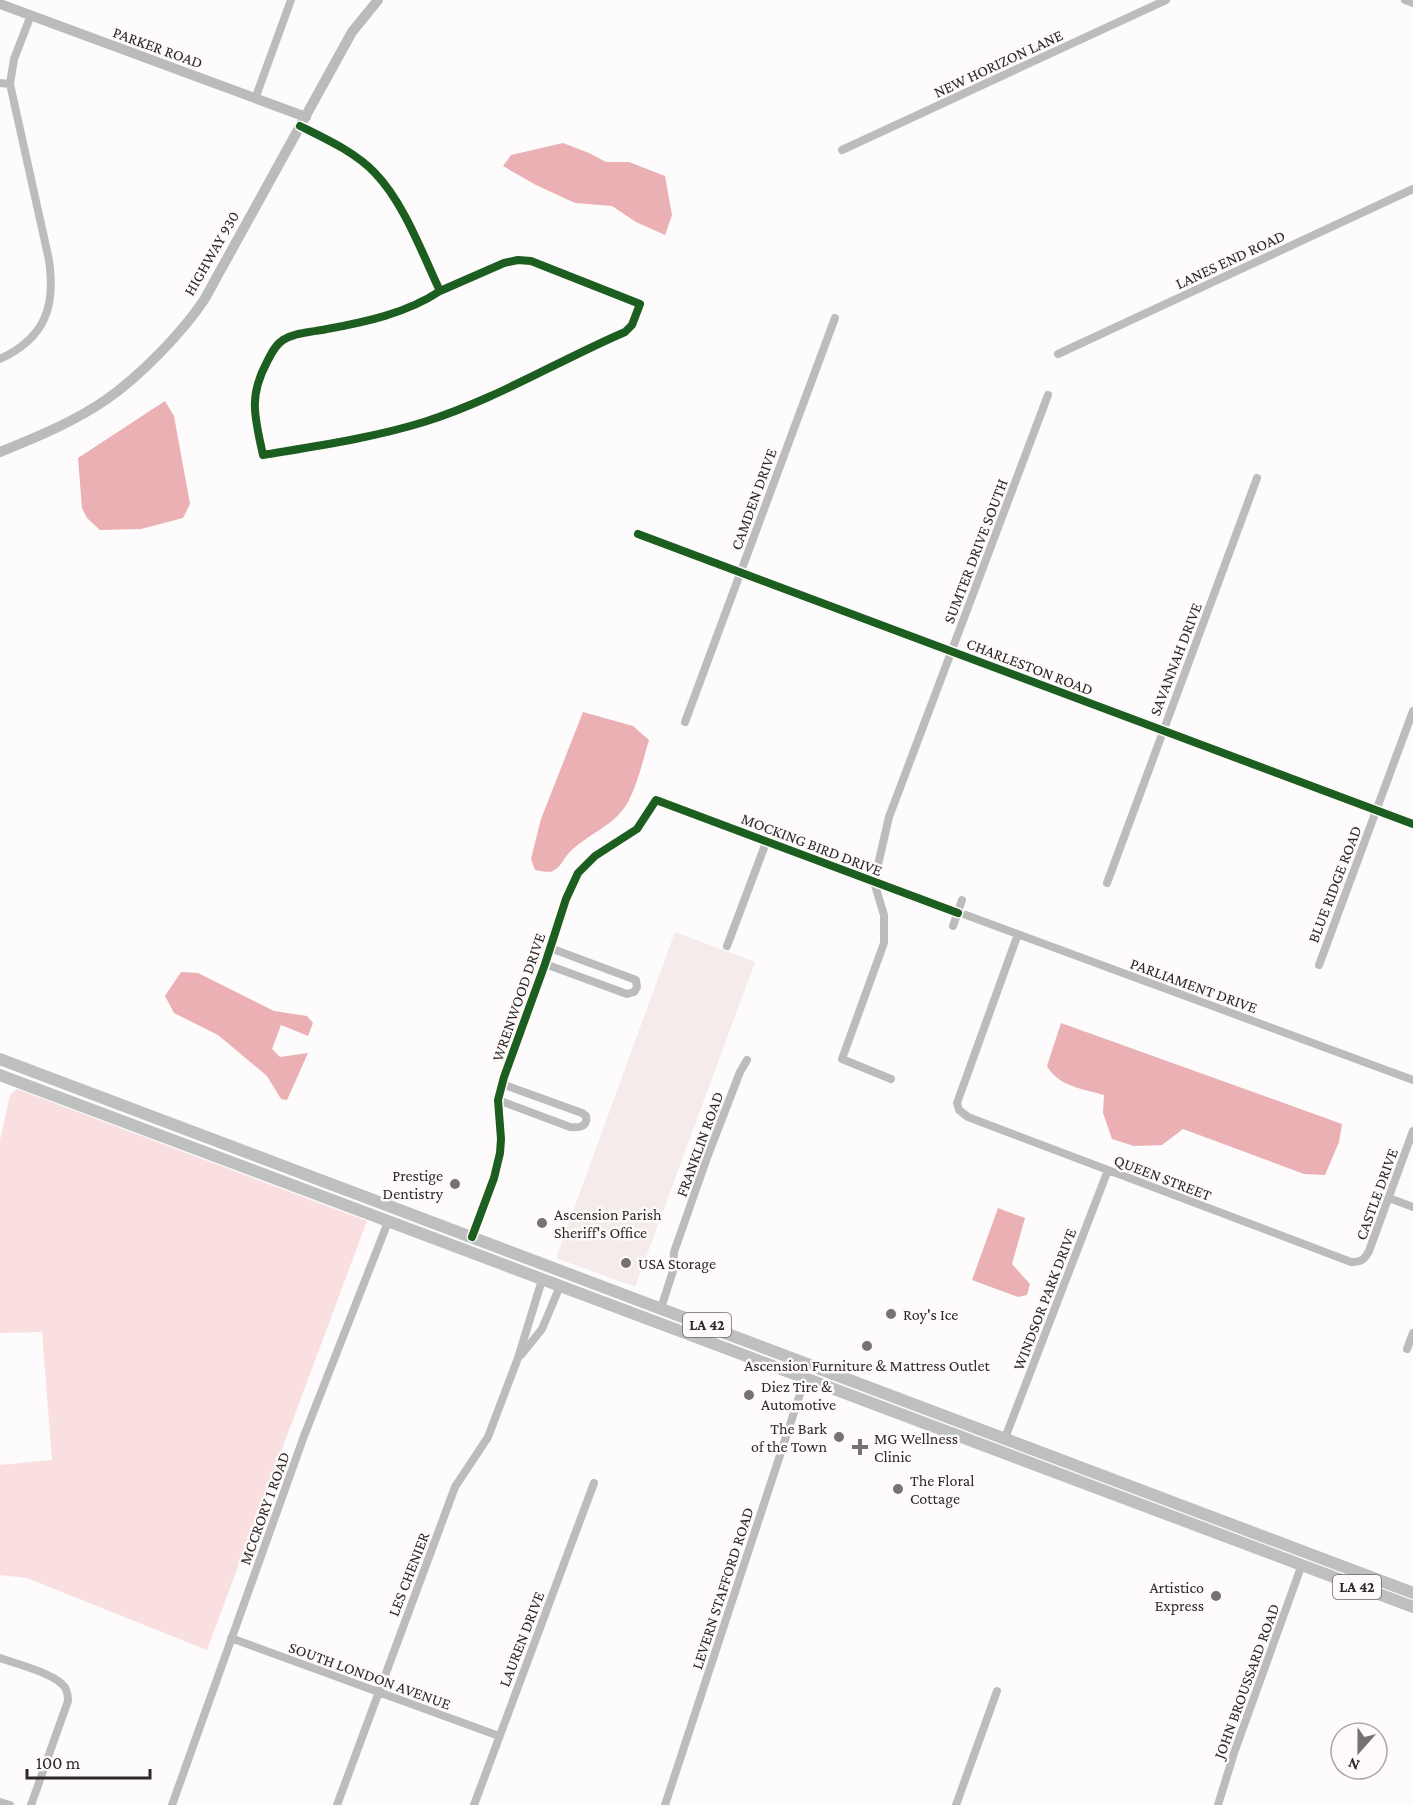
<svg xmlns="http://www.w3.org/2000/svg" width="1413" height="1805" font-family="'Crimson Pro',serif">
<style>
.built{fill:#f5ebeb}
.green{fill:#fadfe0}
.water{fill:#eab0b3}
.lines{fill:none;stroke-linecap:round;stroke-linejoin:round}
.street{stroke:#bcbcbc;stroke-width:8}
.secondary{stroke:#babbbb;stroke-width:10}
.primary{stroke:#bebfbf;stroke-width:12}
.cycleway-casing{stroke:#fefafa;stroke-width:11}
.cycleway{stroke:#1b5e20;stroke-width:8}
.poi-dot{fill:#777272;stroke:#fefafa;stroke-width:2}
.labels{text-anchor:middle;stroke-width:5;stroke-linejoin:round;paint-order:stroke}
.shield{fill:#fefafa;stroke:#6d6767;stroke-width:1.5}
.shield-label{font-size:15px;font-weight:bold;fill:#2f2828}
.street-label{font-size:16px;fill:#2f2828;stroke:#fefafa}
.poi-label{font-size:16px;fill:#2f2828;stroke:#fefafa;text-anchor:start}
</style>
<rect width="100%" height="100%" fill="#fdfbfb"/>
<path class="built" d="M675,932l80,30 -120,325 -79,-29z"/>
<path class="green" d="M17,1089l350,132 -160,429 -180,-72 -27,-3v-110l52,-5 -10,-128 -42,1v-193l10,-45z"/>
<path class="water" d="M563,143l26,10 17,9h23l36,14 7,39 -7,20 -29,-13 -24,-16 -37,-3 -39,-18 -33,-19 8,-11z
M165,401l9,15 16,88 -7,14 -42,11 -41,1 -13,-12 -5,-10 -4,-50z
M583,712l50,14 16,14c-6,20 -11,43 -21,62 -13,24 -41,32 -59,51 -6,6 -8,14 -16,18 -5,2 -11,0 -18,-1l-4,-11 10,-40z
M181,972l17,1 76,38 33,5 6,7 -5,13 -27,-11 -9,24 8,8 28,-4 -21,47 -6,-1 -14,-23 -49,-41 -44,-22 -9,-17z
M1061,1023l281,101 -3,18 -14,33 -21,-1 -121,-45 -21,16 -28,1 -22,-7 -9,-26 1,-18c-21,-6 -46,-9 -57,-29z
M998,1208l27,10 -13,46 18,20 -3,11 -9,2 -46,-17z"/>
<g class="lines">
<path class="street" d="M1405,0l8,3
M0,83l10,1
M255,99l36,-99
M300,126c26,13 55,26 75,47 29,30 47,80 65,118l64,-28 14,-3 13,1 109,43 -8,21 -7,7c-67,29 -131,68 -201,90 -52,16 -107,24 -161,33 -8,-37 -15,-58 4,-93 4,-8 8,-17 16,-22 13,-8 30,-8 44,-11 39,-7 80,-16 113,-38
M842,150l324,-150
M1058,354l355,-165
M0,359c45,-21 56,-52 49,-99l-39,-176 4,-25 17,-44
M638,534l775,290
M685,722l150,-404
M1107,883l150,-405
M966,915l447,165
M953,926l9,-26
M1018,934l-61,169 2,7 9,7 383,145c10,0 13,-2 18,-11l44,-120
M727,946l40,-106
M545,964l82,30 7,-2 3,-5 -1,-7 -86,-32
M1319,965l94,-254
M891,1079l-49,-20 42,-116v-28l-10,-33 15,-65 159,-422
M498,1100l72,27c9,1 18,0 16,-11l-4,-3 -80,-29
M1389,1198l24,9
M472,1237l22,-59 6,-25 1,-14 -3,-39 6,-23 41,-113 21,-65 12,-26 17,-17 42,-27 19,-29 302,113
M661,1308l12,-37 1,-19 34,-97 32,-83 7,-12
M1407,1349l6,-16
M521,1355l21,-26 18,-43
M1005,1438l103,-268
M231,1638l268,98
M0,1658c17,6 49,14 62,26 5,4 6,10 6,17l-37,104
M0,1802l10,3
M172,1805l132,-369 84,-214
M337,1805l118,-318 33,-50 30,-79 24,-78
M474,1805l120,-322
M665,1805l140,-426
M956,1805l41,-114
M1218,1805l16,-52 67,-186"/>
<path class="secondary" d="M0,4l306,113
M0,452c37,-15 74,-30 107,-53 33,-23 75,-66 97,-99 7,-12 13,-24 20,-36l128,-232 26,-32"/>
<path class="primary" d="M0,1059l1413,534
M0,1075l1413,532"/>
<g class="cycleway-casing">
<path id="cycleway" d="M300,126c26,13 55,26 75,47 29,30 47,80 65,118l64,-28 14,-3 13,1 109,43 -8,21 -7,7c-67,29 -131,68 -201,90 -52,16 -107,24 -161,33 -8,-37 -15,-58 4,-93 4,-8 8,-17 16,-22 13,-8 30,-8 44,-11 39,-7 80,-16 113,-38
M638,534l775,290
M472,1237l22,-59 6,-25 1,-14 -3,-39 6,-23 41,-113 21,-65 12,-26 17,-17 42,-27 19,-29 302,113"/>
</g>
<use href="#cycleway" class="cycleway"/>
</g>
<g class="poi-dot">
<circle cx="455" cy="1184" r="6"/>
<circle cx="542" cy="1223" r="6"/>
<circle cx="626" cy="1263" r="6"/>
<circle cx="891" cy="1314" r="6"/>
<circle cx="867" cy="1346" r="6"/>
<circle cx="749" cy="1395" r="6"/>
<circle cx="839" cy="1437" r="6"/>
<path d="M857 1438h6v6h6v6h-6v6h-6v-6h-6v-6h6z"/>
<circle cx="898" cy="1489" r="6"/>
<circle cx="1216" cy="1596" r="6"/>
</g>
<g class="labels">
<g class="shield">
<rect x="683" y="1313" width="48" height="24" rx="4.5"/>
<rect x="1333" y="1575" width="48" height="24" rx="4.5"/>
</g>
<g class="shield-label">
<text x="707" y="1330">LA 42</text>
<text x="1357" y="1592">LA 42</text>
</g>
<g class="street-label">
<text transform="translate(158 47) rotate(20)" y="6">PARKER ROAD</text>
<text transform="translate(998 63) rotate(-25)" y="6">NEW HORIZON LANE</text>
<text transform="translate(211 253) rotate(-60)" y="6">HIGHWAY 930</text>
<text transform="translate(1230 259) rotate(-25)" y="6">LANES END ROAD</text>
<text transform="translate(753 499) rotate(-70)" y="6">CAMDEN DRIVE</text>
<text transform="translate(975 551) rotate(-69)" y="6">SUMTER DRIVE SOUTH</text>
<text transform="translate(1175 659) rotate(-69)" y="6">SAVANNAH DRIVE</text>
<text transform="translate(1030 666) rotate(21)" y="6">CHARLESTON ROAD</text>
<text transform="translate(812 844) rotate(21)" y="6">MOCKING BIRD DRIVE</text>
<text transform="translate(1334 884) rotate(-69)" y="6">BLUE RIDGE ROAD</text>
<text transform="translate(1194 985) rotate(20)" y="6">PARLIAMENT DRIVE</text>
<text transform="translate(518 997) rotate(-71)" y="6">WRENWOOD DRIVE</text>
<text transform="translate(699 1144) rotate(-70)" y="6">FRANKLIN ROAD</text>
<text transform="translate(1163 1177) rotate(21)" y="6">QUEEN STREET</text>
<text transform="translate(1376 1194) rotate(-70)" y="6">CASTLE DRIVE</text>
<text transform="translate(1044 1299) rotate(-69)" y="6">WINDSOR PARK DRIVE</text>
<text transform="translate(264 1508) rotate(-70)" y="6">MCCRORY 1 ROAD</text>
<text transform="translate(408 1574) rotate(-69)" y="6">LES CHENIER</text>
<text transform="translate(722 1588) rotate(-72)" y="6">LEVERN STAFFORD ROAD</text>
<text transform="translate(521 1639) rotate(-69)" y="6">LAUREN DRIVE</text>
<text transform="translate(370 1675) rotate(20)" y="6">SOUTH LONDON AVENUE</text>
<text transform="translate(1246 1681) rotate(-70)" y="6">JOHN BROUSSARD ROAD</text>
</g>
<g class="poi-label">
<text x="443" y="1181" text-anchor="end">Prestige<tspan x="443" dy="18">Dentistry</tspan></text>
<text x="554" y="1220">Ascension Parish<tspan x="554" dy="18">Sheriff's Office</tspan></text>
<text x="638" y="1269">USA Storage</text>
<text x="903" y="1320">Roy's Ice</text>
<text x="867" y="1371" text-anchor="middle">Ascension Furniture &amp; Mattress Outlet</text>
<text x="761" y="1392">Diez Tire &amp;<tspan x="761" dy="18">Automotive</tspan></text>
<text x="827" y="1434" text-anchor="end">The Bark<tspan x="827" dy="18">of the Town</tspan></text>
<text x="874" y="1444">MG Wellness<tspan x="874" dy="18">Clinic</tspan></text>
<text x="910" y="1486">The Floral<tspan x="910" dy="18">Cottage</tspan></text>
<text x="1204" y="1593" text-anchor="end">Artistico<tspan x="1204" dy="18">Express</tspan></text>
</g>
</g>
<g transform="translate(1359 1751) rotate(201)"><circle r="28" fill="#fefafa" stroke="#aba6a6" stroke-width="1.5"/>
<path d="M0-4.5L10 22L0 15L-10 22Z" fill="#777272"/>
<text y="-9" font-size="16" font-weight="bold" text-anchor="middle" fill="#2f2828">N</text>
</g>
<path d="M27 1769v9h123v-9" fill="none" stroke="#2f2828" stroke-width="3"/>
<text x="36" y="1769" font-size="18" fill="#2f2828" stroke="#fefafa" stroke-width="4.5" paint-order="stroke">100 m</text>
</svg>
